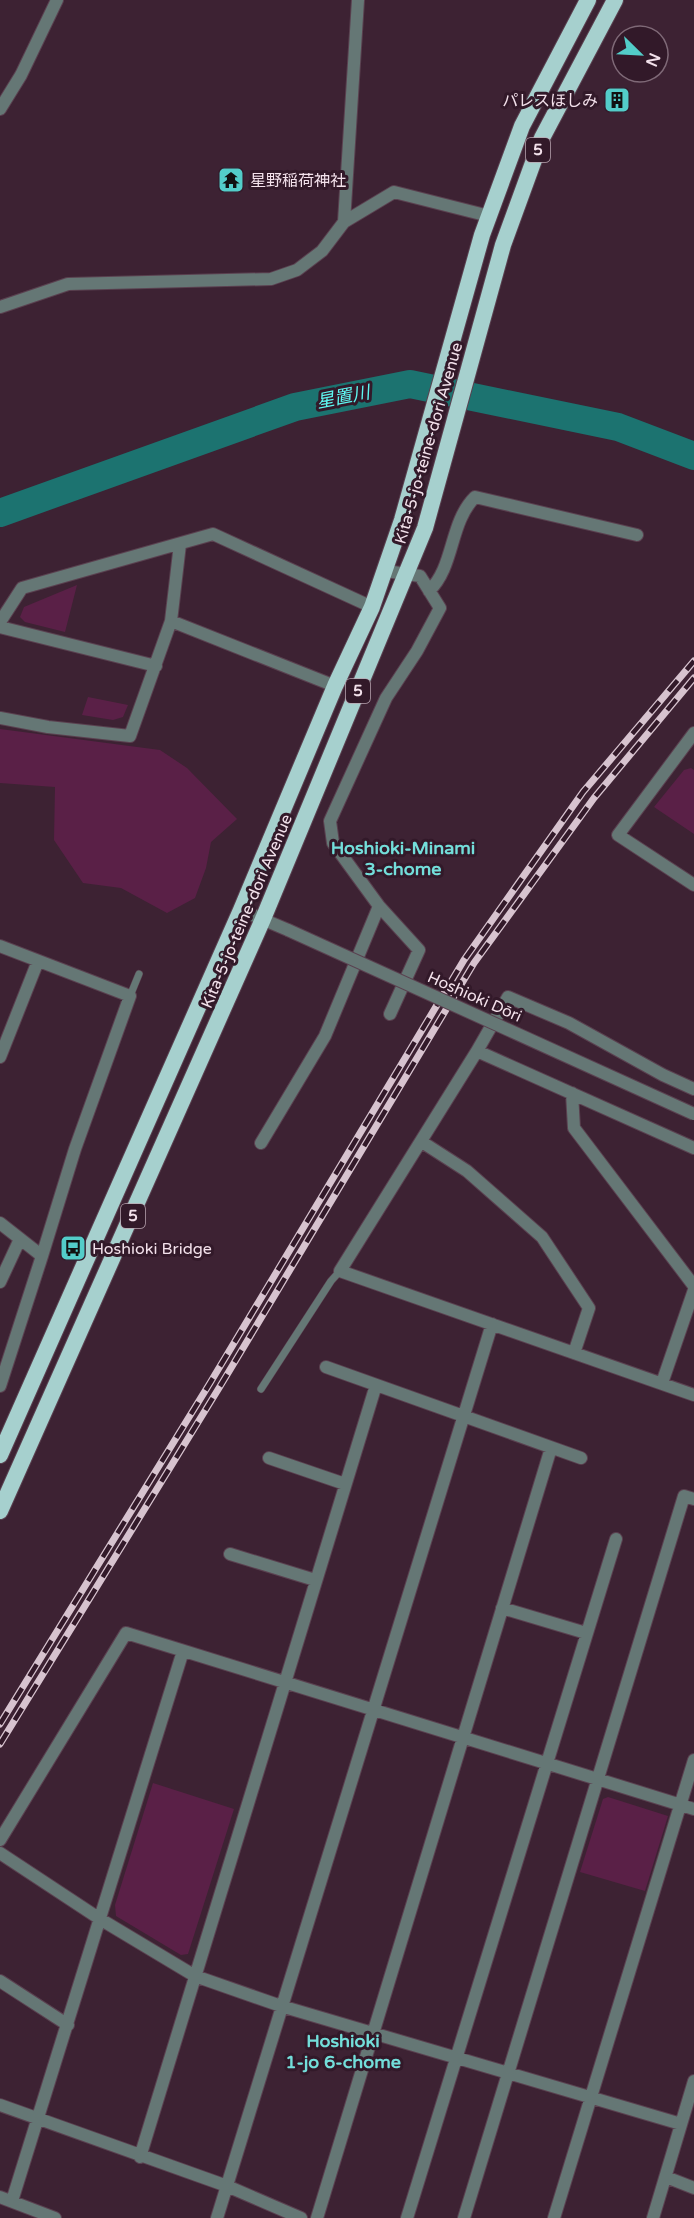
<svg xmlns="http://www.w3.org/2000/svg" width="694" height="2218" font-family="'Varela Round','Noto Sans JP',sans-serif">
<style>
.green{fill:#5a2047}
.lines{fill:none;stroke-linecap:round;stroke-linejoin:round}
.river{stroke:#1c7370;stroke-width:28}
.service-casing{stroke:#5a4150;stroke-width:8}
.minor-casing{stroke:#5a4150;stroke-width:14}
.tertiary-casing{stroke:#5a4150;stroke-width:14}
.trunk-casing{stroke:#5a4150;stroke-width:18}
.service{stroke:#657775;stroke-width:7}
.minor{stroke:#657775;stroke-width:12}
.tertiary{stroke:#657775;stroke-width:12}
.trunk{stroke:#a6d0ce;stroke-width:16}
.rail-casing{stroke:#d7c3cf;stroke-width:7}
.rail{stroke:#321929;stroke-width:4.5;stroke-dasharray:14;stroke-linecap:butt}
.tertiary-bridge-casing{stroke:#5a4150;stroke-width:14;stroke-linecap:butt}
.tertiary-bridge{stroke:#657775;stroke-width:12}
.labels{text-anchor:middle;stroke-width:6;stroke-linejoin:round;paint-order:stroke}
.shield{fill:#321929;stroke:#b9a5b1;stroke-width:1.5}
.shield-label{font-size:15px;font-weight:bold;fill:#f3e1eb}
.poi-label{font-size:16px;fill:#f3e1eb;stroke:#321929;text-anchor:start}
.street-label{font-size:16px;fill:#f3e1eb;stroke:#321929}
.water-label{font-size:18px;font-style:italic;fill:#5ef7f1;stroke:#321929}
.neighbourhood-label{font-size:18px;font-weight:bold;fill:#73deda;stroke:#321929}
</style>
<rect width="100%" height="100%" fill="#3d2233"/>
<path class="green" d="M77,585l-12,47 -40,-10 -5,-5 4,-10z
M88,697l40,8 -5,12 -10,3 -31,-5z
M0,729l160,21 27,18 50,51 -26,23 -5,26 -11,30 -28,15 -46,-25 -38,-5 -29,-43 1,-53 -55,-4z
M691,768l3,2v64l-40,-27 30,-37z
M153,1783l81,26 -46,145 -7,1 -65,-39 -1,-11z
M608,1797l60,19 -23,75 -65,-19 23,-73z"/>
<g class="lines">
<path class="river" d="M0,513l295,-106 115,-23 208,43 76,29"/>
<g class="service-casing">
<path id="service" d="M130,996l9,-22
M261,1389l70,-108 9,-10"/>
</g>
<g class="minor-casing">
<path id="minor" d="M0,109l21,-34 36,-75
M344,222l14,-222
M0,307l68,-23 203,-5 26,-9 25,-19 22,-29 50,-30 95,24
M386,571l34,5 20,32 -23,43 -31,47 -56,123 3,22 46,63 40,44 -29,64
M429,591c26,-25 20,-68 46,-94l162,38
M171,621l164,65
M0,622l22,-34 191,-54 159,73
M0,627l156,39
M0,718l48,9 82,9 41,-115 9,-77
M694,733l-76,102 76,50
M0,946l130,50 -55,153 -33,107
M477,1051l-137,220 354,124
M0,1057l38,-96
M694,1089l-31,-14 -94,-52 -61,-26 -31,54 217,97
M572,1093l2,35 120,158
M422,1142l45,29 75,66 47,71 -15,45
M261,1143l64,-107 54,-130
M0,1223l42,33 -42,130
M0,1282l20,-43
M326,1367l255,91
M662,1383l32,-93
M269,1458l76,26
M230,1554l85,26
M502,1608l84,25
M0,1840l126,-207 568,176
M0,1853l100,66 95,57 86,30 400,118
M0,1981l68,44
M0,2105l227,81 74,32
M140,2157l236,-772
M666,2177l28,11
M0,2197l55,21
M12,2201l171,-550
M217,2218l275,-894
M317,2218l234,-770
M407,2218l209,-679
M464,2218l220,-722 10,3
M554,2218l140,-458
M653,2218l41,-137"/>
</g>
<g class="tertiary-casing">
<path id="tertiary" d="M241,910l47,20"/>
</g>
<g class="trunk-casing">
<path id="trunk" d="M0,1455l241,-545 94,-224 37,-79 30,-87 80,-285 40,-109 66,-126
M0,1511l263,-592 162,-391 78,-283 39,-107 73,-138"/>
</g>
<use href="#service" class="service"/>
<use href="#minor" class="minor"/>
<use href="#tertiary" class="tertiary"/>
<use href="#trunk" class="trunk"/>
<g class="rail-casing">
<path id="rail" d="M0,1724l210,-341 254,-423 119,-168 111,-131
M0,1744l219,-356 255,-425 120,-165 100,-120"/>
</g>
<use href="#rail" class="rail"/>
<g class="tertiary-bridge-casing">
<path id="tertiary-bridge" d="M288,930l406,184"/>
</g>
<use href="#tertiary-bridge" class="tertiary-bridge"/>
</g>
<defs>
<g id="building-square" transform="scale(1.35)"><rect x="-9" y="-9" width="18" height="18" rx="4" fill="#53cdc9" stroke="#321929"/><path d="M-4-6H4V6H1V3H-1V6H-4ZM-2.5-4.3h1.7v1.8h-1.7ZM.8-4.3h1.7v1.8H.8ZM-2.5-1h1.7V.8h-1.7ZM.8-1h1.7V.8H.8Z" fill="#111"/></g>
<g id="temple-square" transform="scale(1.35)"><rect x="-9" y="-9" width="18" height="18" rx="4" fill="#53cdc9" stroke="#321929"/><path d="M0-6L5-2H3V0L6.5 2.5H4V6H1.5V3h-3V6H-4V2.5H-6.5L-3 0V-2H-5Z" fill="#111"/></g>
<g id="bus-square" transform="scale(1.35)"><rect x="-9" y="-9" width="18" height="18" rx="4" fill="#53cdc9" stroke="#321929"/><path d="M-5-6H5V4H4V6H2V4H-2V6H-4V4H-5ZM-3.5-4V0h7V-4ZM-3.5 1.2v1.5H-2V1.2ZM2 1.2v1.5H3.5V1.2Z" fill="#111"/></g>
</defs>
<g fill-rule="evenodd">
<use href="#building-square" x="617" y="100"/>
<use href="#temple-square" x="231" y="180"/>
<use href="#bus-square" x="73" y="1248"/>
</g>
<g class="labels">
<g class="shield">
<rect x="526" y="138" width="24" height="24" rx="4.5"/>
<rect x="346" y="679" width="24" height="24" rx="4.5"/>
<rect x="121" y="1204" width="24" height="24" rx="4.5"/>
</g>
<g class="shield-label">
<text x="538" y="155">5</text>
<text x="358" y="696">5</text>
<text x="133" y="1221">5</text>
</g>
<g class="poi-label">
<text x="598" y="106" text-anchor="end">パレスほしみ</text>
<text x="250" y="186">星野稲荷神社</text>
<text x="92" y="1254">Hoshioki Bridge</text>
</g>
<g class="street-label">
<text transform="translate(428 443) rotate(-74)" y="6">Kita-5-jo-teine-dori Avenue</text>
<text transform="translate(246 911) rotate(-67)" y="6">Kita-5-jo-teine-dori Avenue</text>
<text transform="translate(475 996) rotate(24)" y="6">Hoshioki Dōri</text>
</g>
<g class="water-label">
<text transform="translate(343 397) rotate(-11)" y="6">星置川</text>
</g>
<g class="neighbourhood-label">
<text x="403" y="854">Hoshioki-Minami<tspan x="403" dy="21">3-chome</tspan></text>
<text x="343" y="2047">Hoshioki<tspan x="343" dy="21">1-jo 6-chome</tspan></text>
</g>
</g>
<g transform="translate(640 54) rotate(114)"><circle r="28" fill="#321929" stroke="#7f6977" stroke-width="1.5"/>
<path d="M0-4.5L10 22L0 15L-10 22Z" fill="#53cdc9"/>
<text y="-9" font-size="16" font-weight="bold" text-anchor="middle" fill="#f3e1eb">N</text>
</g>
</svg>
